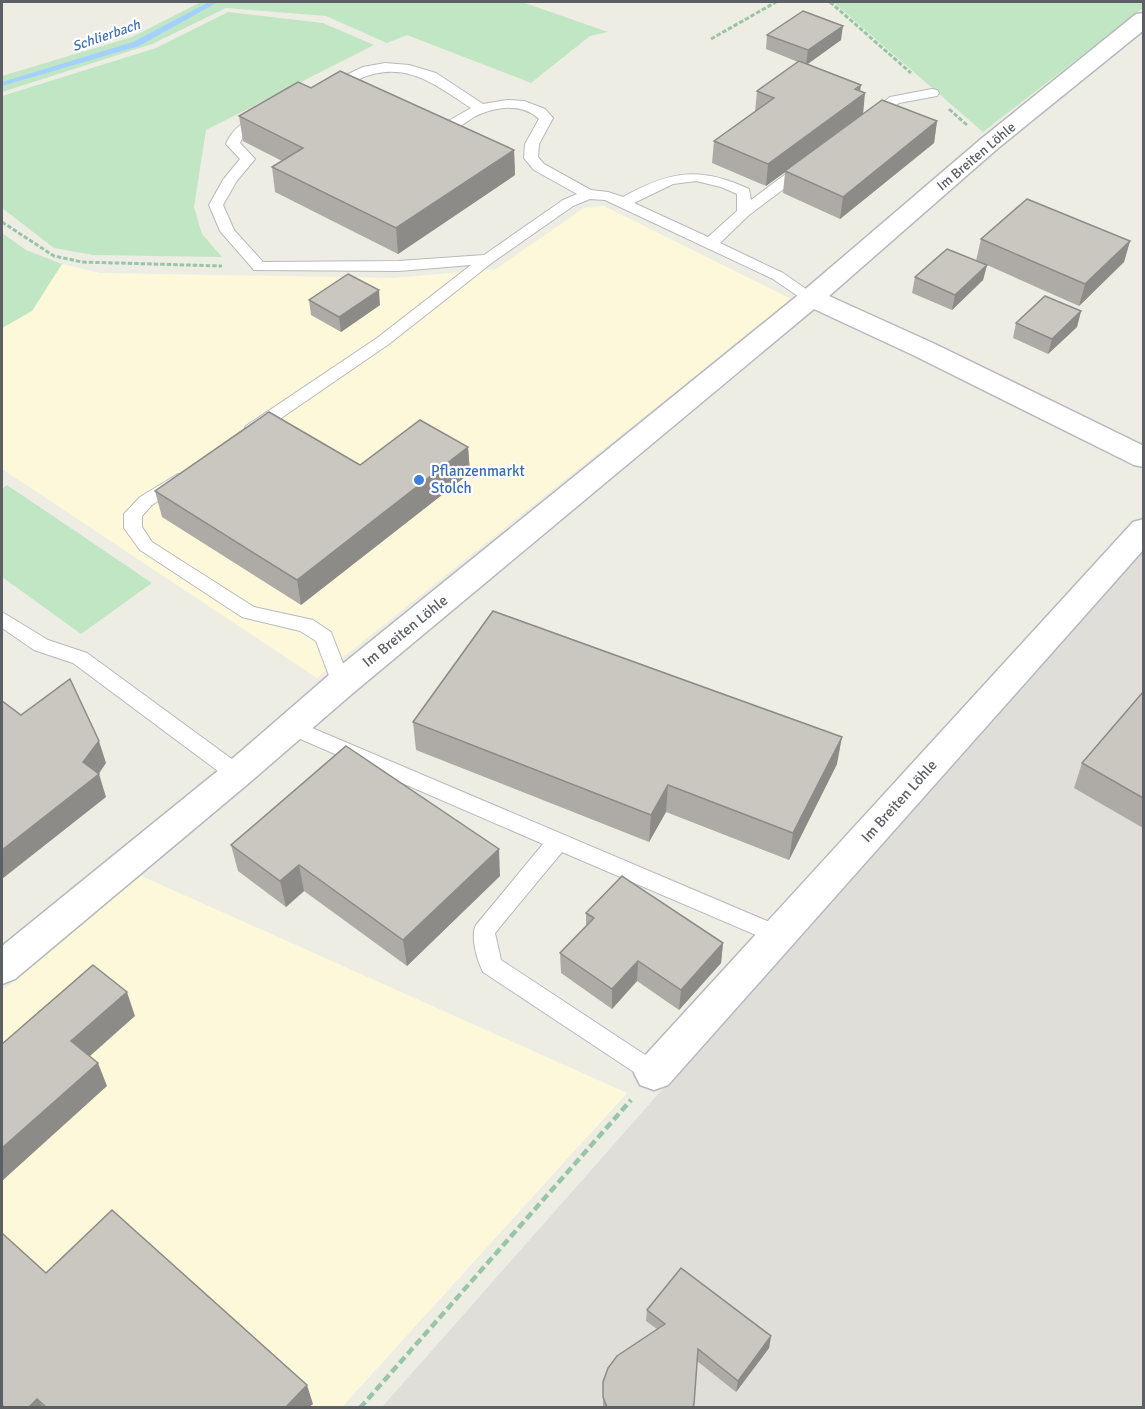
<svg xmlns="http://www.w3.org/2000/svg" width="1145" height="1409" font-family="Signika,sans-serif">
<style>
.commercial{fill:#fef8da}
.industrial{fill:#e0ded8}
.green{fill:#c0e6c3}
.lines{fill:none;stroke-linecap:round;stroke-linejoin:round}
.stream{fill:#a4d0ff;fill-rule:evenodd}
.service-casing{stroke:#b6b9be;stroke-width:2}
.minor-casing{stroke:#b6b9be;stroke-width:3}
.path-far1{stroke:#98c5a8;stroke-width:3;stroke-dasharray:4.5 2;stroke-linecap:butt}
.path{stroke:#98c5a8;stroke-width:4.5;stroke-dasharray:8 4;stroke-linecap:butt}
.service{fill:#fff;fill-rule:evenodd}
.minor{fill:#fff;fill-rule:evenodd}
.wall{fill:#aeaba6}
.shaded-wall{fill:#8d8b87}
.building{fill:#cac7c1;stroke:#8d8b87;stroke-width:1.5}
.shop-dot{fill:#3f7fe0;stroke:#fff;stroke-width:2}
.labels{text-anchor:middle;stroke-width:4.5;stroke-linejoin:round;paint-order:stroke}
.far-water-label{font-size:14px;font-style:italic;fill:#4374ba;stroke:#fff}
.far-street-label{font-size:14px;fill:#5c5f64;stroke:#fff}
.shop-label{font-size:15px;fill:#366cbe;stroke:#fff;text-anchor:start}
.street-label{font-size:15px;fill:#5c5f64;stroke:#fff}
</style>
<rect width="100%" height="100%" fill="#eeede4"/>
<path class="commercial" d="M604,206l187,93 -474,379 -315,-209v-141l30,-17 30,-47 38,9 294,5 102,-9 88,-61z
M139,875l488,218 -285,314h-340v-416z"/>
<path class="industrial" d="M1143,545v862h-761z"/>
<path class="green" d="M201,2h321l86,30 -18,4 -59,47 -124,-48 -20,8 -61,-27 -100,-8 -74,36 -150,48v-16l130,-39z
M833,2h310l1,5 -161,125z
M228,12l95,11 51,22 -168,85 -12,77 8,27 20,23 -129,-2 -39,-7 -52,-40v-112l154,-48z
M2,233l24,17 36,14 -30,47 -30,17z
M7,485l145,98 -71,51 -79,-57v-88z"/>
<g class="lines">
<path class="stream" d="M209,2h9l-79,44 -137,40v-4l131,-40z"/>
<g class="service-casing">
<path id="service" d="M385,63l24,2 27,8 47,31 24,-4 17,1 21,8 8,9 -14,26 -1,13 6,7 47,26 17,2 15,5c47,-26 76,-31 126,-8l2,11 48,-36h10l2,3 -2,3 -60,45 -29,28 63,30 36,25 -2,3h-12l-32,-22 -168,-79 -15,-1 -17,7 -80,56 -104,82 -131,90h-12l-2,-4 2,-4 131,-88 94,-73 -72,6 -145,-1 -34,-39 -11,-26 14,-25 17,-21 -14,-15c7,-17 20,-25 38,-29l7,4 -27,15 -4,9 15,16 -19,23 -13,23 11,25 29,32 136,-1 85,-6 79,-55 14,-6 -43,-24 -10,-12 1,-14 14,-25c-18,-17 -45,-12 -65,-2 -8,5 -16,12 -26,14l-5,-1 -2,-3 2,-3 28,-16c-37,-24 -66,-49 -112,-29 -11,4 -25,14 -36,11l-2,-3 42,-20zM696,181l25,6 16,7v17l-29,26 -74,-34 39,-19z
M932,89l5,1 2,3 -2,3 -38,7 -25,19 -5,1 -7,-4 28,-22z
M178,474l6,2 3,4 -3,4 -32,21 -10,11v11l10,15 102,65 59,13 18,12 20,52 -3,5 -7,2 -7,-2 -18,-48 -16,-10 -58,-14 -102,-67 -16,-22v-14l16,-17z
M2,612l46,28 39,13 157,115 3,6 -3,6 -7,2 -7,-2 -157,-117 -39,-13 -32,-22z
M291,719l495,210 3,6 -3,6 -8,3 -8,-3 -208,-89 -67,81 6,27 161,106 4,7 -4,7 -8,3 -8,-3 -163,-108c-6,-12 -13,-36 -7,-47l67,-81 -259,-112 -3,-5 3,-5z"/>
</g>
<g class="minor-casing">
<path id="minor" d="M1144,13v17l-147,119 -168,147 106,48 209,102v21l-10,-2 -219,-109 -101,-47 -461,384 -104,90 -234,196 -13,5v-38l223,-181 104,-90 473,-383 179,-153 155,-125z
M1144,519v30l-476,536 -14,5 -14,-5 -6,-12 6,-12 493,-539z"/>
</g>
<path class="path-far1" d="M830,2l81,71
M711,39l65,-37
M949,109l19,17
M2,222l52,34 28,6 140,4"/>
<path class="path" d="M360,1408l271,-308"/>
<use href="#service" class="service"/>
<use href="#minor" class="minor"/>
</g>
<path class="wall" d="M767,35l74,5 -33,24 52,27 3,23 74,7 -3,22 -94,76 -57,-26 2,-21 -19,14 -54,-23 2,-22 41,-29 2,-21 41,-29 -32,-13z
M311,88l203,62 1,25 -117,79 -123,-62 -3,-25 10,-6 -39,-20 -4,-25z
M981,239l149,2 -6,21 -45,44 -92,-41 -4,15 -31,30 -40,-17 3,-16 61,-16z
M309,300l71,5 -39,27 -30,-17z
M1081,311l-4,16 -29,27 -35,-16 3,-15z
M468,447l2,26 -169,132 -139,-88 -7,-26 205,-26z
M1143,692v136l-69,-40 8,-25z
M413,722l424,42 -48,96 -123,-48 -17,30 -233,-92z
M231,845l269,31 -93,90 -103,-75 -18,16 -48,-36z
M586,913l137,30 -2,20 -42,47 -42,-29 -25,28 -51,-36 -1,-20 26,-27z
M2,1235l44,38 267,131 -4,3h-307z
M647,1310l124,26 -2,12 -33,44 -39,-31 -3,46h-91v-25l54,-53 -11,-8z"/>
<path class="shaded-wall" d="M843,26l-2,14 -35,25 2,-15z
M861,85l-2,13 6,-5 -2,22 -97,71 2,-22z
M937,121l-3,22 -94,76 3,-22z
M514,150l1,25 -117,79 -2,-26z
M1130,241l-6,21 -45,44 6,-22z
M987,265l-4,15 -31,30 3,-15z
M379,290l1,15 -39,27 -2,-15z
M1081,311l-4,16 -29,27 4,-15z
M468,447l2,26 -169,132 -4,-25z
M842,737l-5,27 -48,96 4,-27z
M99,741l7,22 -8,12 1,-1 7,23 -104,82v-29l81,-88z
M668,785l-2,27 -17,30 2,-27z
M499,849l1,27 -93,90 -4,-26z
M299,865l5,26 -18,16 -6,-26z
M723,943l-2,20 -42,47 2,-20z
M638,961l-1,20 -25,28v-20z
M127,992l8,24 -54,48 -10,-23z
M98,1063l9,23 -105,95v-33z
M771,1336l-2,12 -33,44 2,-11z
M307,1385l6,19 -4,3h-23z
M37,1399l6,8h-14z"/>
<path class="building" d="M803,11l40,15 -35,24 -41,-15z
M799,61l62,24 -6,4 10,4 -97,71 -54,-23 60,-43 -17,-7z
M340,71l174,79 -118,78 -124,-61 31,-19 -64,-32 59,-34 13,6z
M882,100l55,21 -94,76 -58,-26z
M1027,199l103,42 -45,43 -104,-45z
M947,249l40,16 -32,30 -40,-18z
M348,274l31,16 -40,27 -30,-17z
M1045,296l36,15 -29,28 -36,-16z
M269,412l91,53 60,-45 48,27 -171,133 -142,-89z
M493,611l349,126 -49,96 -125,-48 -17,30 -238,-93z
M70,679l29,62 -16,21 16,12 -97,76v-149l19,14z
M1143,692v106l-61,-35z
M346,746l153,103 -96,91 -104,-75 -19,16 -49,-36z
M622,876l101,67 -42,47 -43,-29 -26,28 -52,-36 34,-35 -8,-5z
M93,965l34,27 -56,49 27,22 -96,85v-104z
M112,1210l195,175 -21,22h-240l-9,-8 -8,8h-25l-2,-2v-170l1,-1 43,39z
M681,1268l90,68 -33,45 -40,-32 -4,55 -1,3h-86l-4,-10v-15l5,-14 9,-12 48,-32 -18,-14z"/>
<circle class="shop-dot" cx="419" cy="480" r="6"/>
<g class="labels">
<g class="far-water-label">
<text transform="translate(106 35) rotate(-19)" y="5">Schlierbach</text>
</g>
<g class="far-street-label">
<text transform="translate(976 156) rotate(-40)" y="5">Im Breiten Löhle</text>
</g>
<g class="shop-label">
<text x="431" y="476">Pflanzenmarkt<tspan x="431" dy="17">Stolch</tspan></text>
</g>
<g class="street-label">
<text transform="translate(405 631) rotate(-39)" y="5">Im Breiten Löhle</text>
<text transform="translate(899 801) rotate(-48)" y="5">Im Breiten Löhle</text>
</g>
</g>
<rect width="1145" height="1409" fill="none" stroke="#5c5f64" stroke-width="6"/>
</svg>
